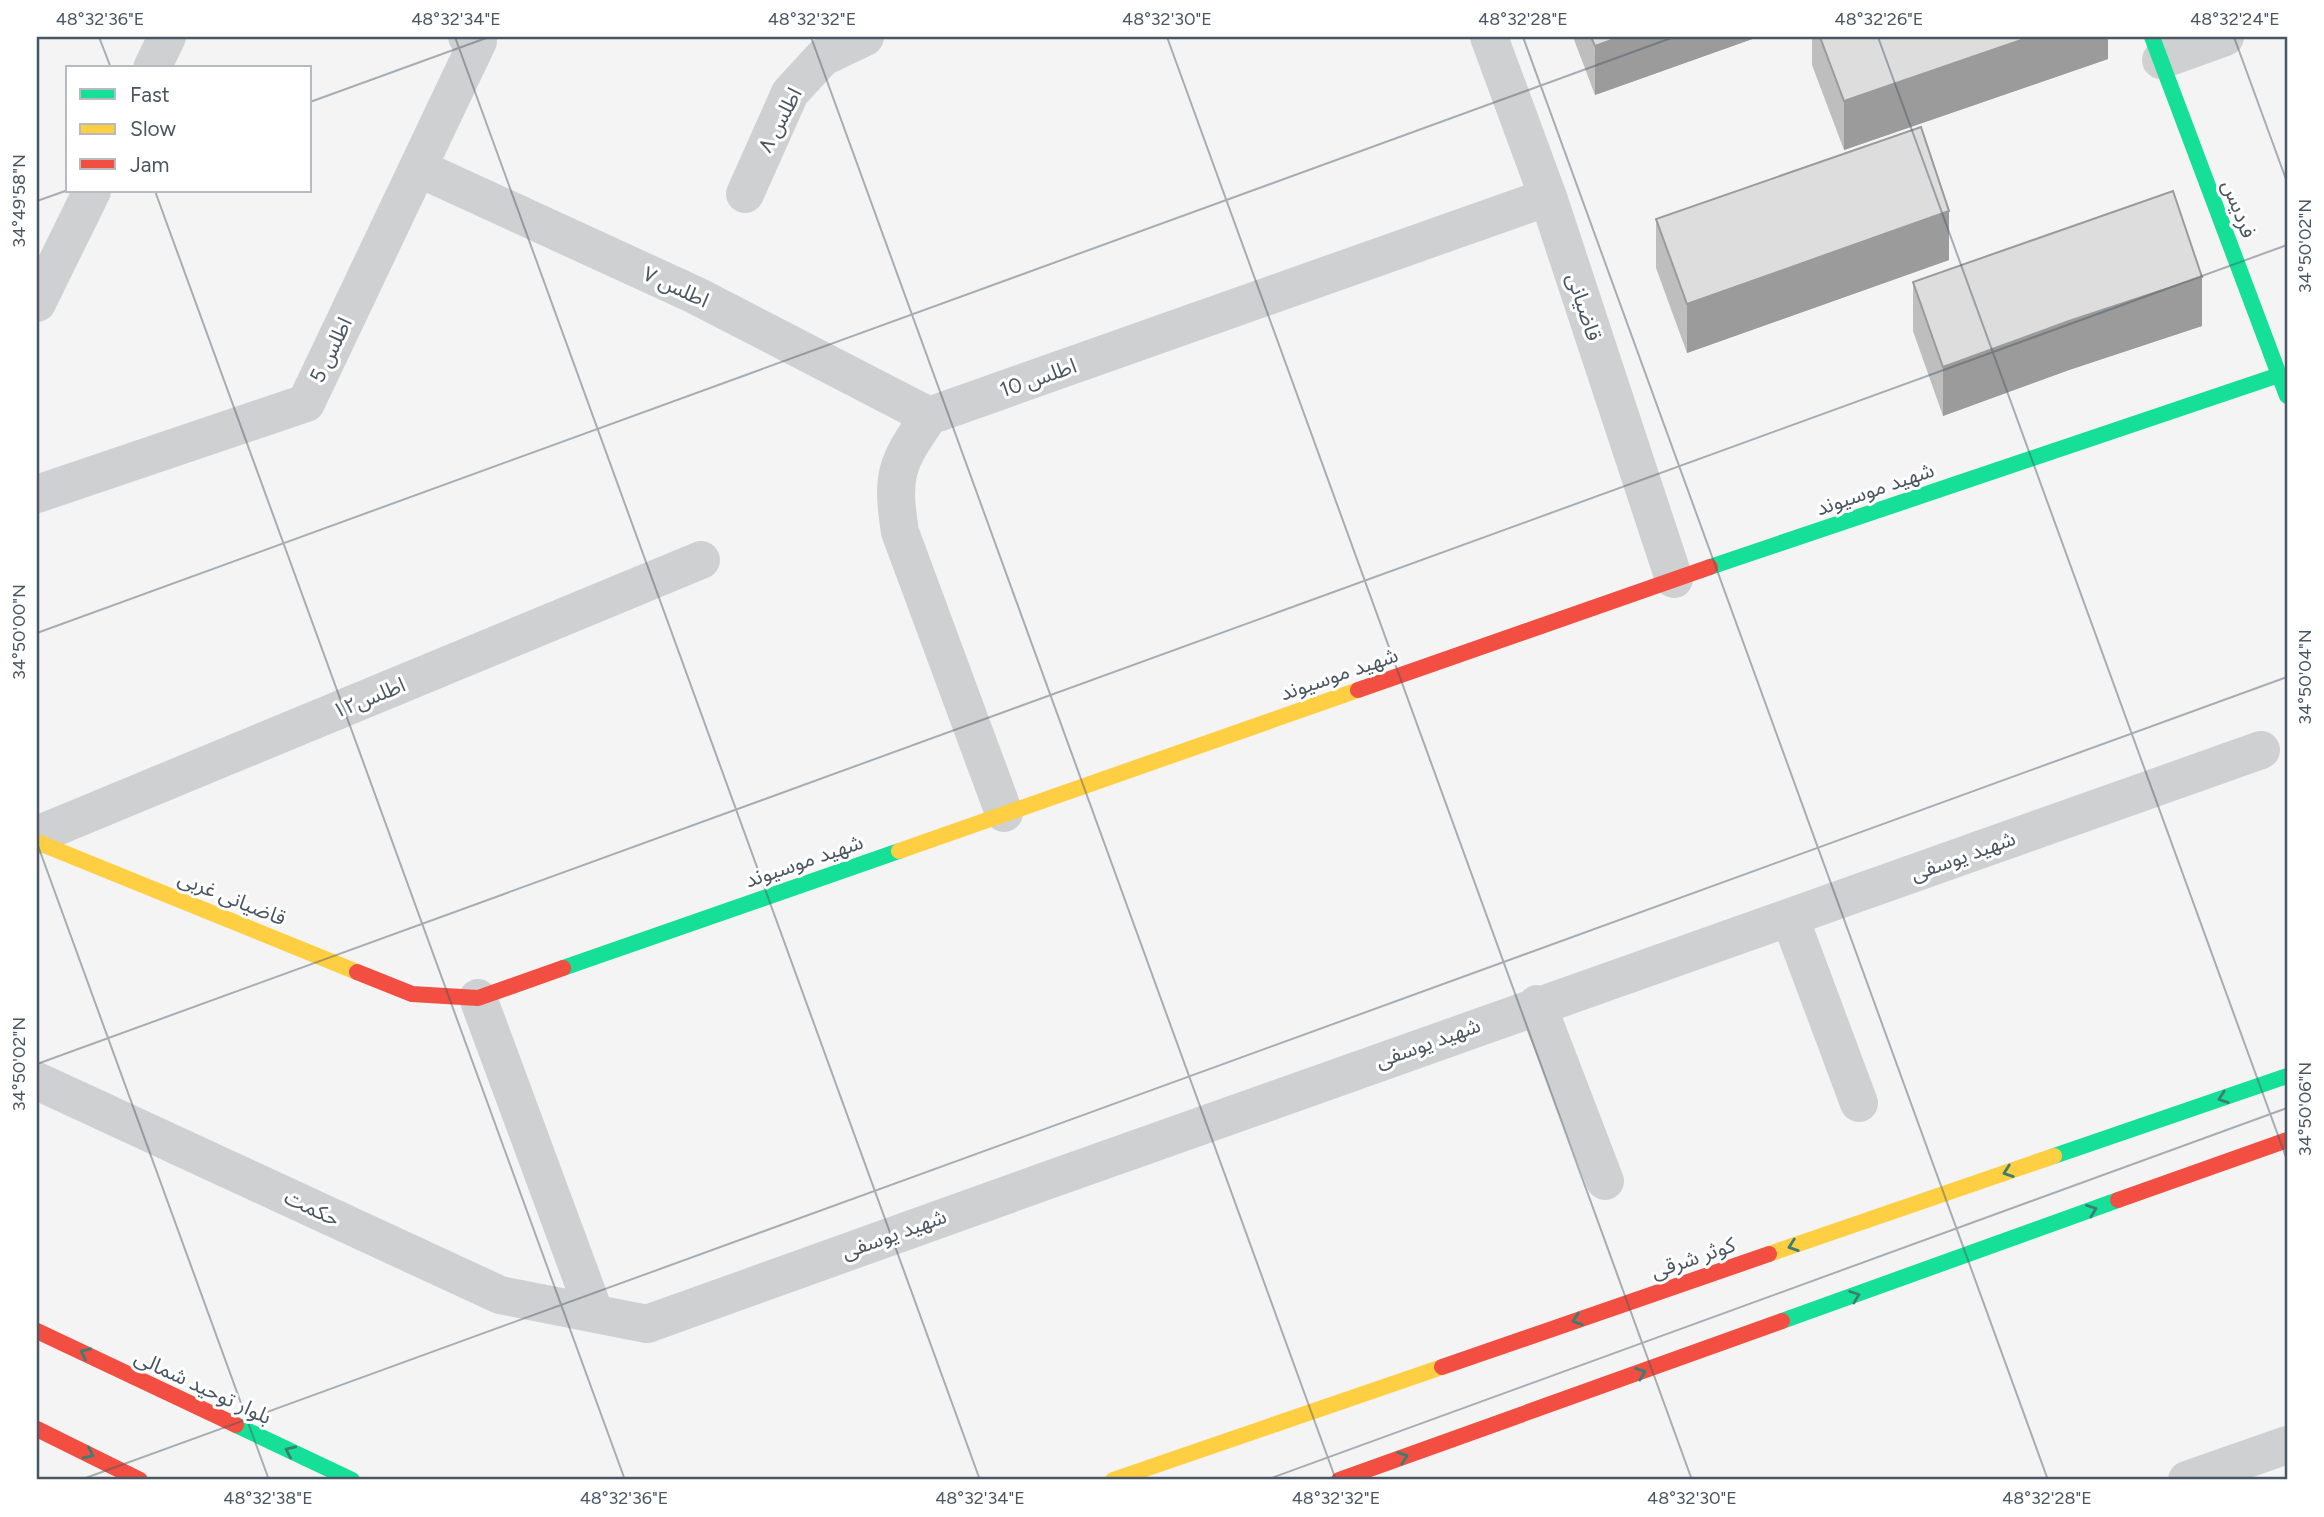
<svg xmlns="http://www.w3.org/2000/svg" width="2324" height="1517" font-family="Figtree,'Noto Sans Arabic',sans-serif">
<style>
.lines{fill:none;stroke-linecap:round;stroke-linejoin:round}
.street{stroke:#ced0d2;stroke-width:38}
.fast{stroke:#16e098;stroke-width:16}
.slow{stroke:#ffcf43;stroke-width:16}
.jam{stroke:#f24e42;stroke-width:16}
.wall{fill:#bebebf}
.shaded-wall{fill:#9b9b9b}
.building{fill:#ddddde;stroke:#9b9b9b;stroke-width:2}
.oneway{stroke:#3a7f72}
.ticks{fill:none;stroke:#4a5661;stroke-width:2;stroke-opacity:0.45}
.labels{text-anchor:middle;stroke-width:6;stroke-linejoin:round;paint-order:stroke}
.street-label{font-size:21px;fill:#4a5661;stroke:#fff}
.neatline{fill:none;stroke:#4a5661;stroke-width:2.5}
.ticks-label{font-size:18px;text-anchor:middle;fill:#4a5661}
</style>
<rect width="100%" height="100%" fill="#f4f4f4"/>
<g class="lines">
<path class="street" d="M1489,37l59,160 126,382
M2161,60l64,-23
M152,68l15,-31
M418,168l277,127 234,121
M745,194l45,-101 33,-36 42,-20
M37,303l55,-112
M37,494l269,-91 172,-362 -11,-4
M1004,813l-104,-281c-9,-58 -4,-68 29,-116l619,-219
M37,835l664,-275
M1790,918l69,185
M478,998l117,316
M1537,1004l68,177
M37,1081l463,214 147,29c537,-194 1076,-382 1614,-574
M2187,1480l100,-35"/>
<path class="fast" d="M2152,37l135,359
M1710,567l569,-192
M563,968l336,-117
M2054,1156l233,-80
M1782,1321l336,-121
M236,1425l116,55"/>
<path class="slow" d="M37,842l320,130
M899,851l459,-161
M1769,1254l285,-98
M1113,1480l329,-113"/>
<path class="jam" d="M1358,690l352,-123
M357,972l55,22 66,4 85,-30
M2118,1200l169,-60
M37,1331l199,94
M1442,1367l327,-113
M37,1429l103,51
M1339,1480l443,-159"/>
</g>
<path class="wall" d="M1573,37h185l-163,58z
M1812,37h296v22l-264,91 -32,-85z
M1656,219l293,41 -262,93 -31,-85z
M1913,282l289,44 -133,44 -126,46 -30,-85z"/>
<path class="shaded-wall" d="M1620,37h138l-163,58v-49z
M2030,37h78v22l-264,91v-49z
M1949,211v49l-262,93v-49z
M2202,277v49l-133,44 -126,46v-49l126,-46z"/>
<path class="building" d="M1591,37h29l-25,9z
M1820,37h210l-186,64z
M1921,127l28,84 -262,93 -31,-85z
M2173,191l29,86 -133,44 -126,46 -30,-85z"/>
<defs><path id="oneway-chevron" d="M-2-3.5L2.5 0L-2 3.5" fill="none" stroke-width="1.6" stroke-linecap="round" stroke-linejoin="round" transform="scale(1.75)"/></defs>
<g class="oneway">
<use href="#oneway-chevron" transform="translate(2223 1098) rotate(161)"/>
<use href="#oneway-chevron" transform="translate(2008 1172) rotate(161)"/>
<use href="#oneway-chevron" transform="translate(2092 1210) rotate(-20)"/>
<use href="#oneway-chevron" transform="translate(1793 1246) rotate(161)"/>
<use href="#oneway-chevron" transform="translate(1855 1296) rotate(-20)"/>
<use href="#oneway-chevron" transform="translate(1577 1320) rotate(161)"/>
<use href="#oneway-chevron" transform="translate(85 1353) rotate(-155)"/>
<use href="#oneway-chevron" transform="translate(1641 1373) rotate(-20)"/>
<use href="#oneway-chevron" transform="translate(290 1451) rotate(-155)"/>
<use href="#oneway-chevron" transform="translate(89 1454) rotate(26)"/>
<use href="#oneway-chevron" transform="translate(1403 1457) rotate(-20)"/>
</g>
<path class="ticks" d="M99,37l12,31M455,37l525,1443M811,37l525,1443M1167,37l525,1443M1523,37l525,1443M1878,37l409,1123M2234,37l53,145M310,102l179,-65M155,191l470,1289M37,201l31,-11M37,633l1637,-596M37,843l232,637M37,1064l2250,-819M80,1480l2207,-803M1266,1480l1021,-372"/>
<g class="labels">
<g class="street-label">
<text transform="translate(780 120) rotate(-62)" y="7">اطلس ۸</text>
<text transform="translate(2239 209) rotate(69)" y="7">فردیس</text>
<text transform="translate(676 287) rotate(25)" y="7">اطلس ۷</text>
<text transform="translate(1584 307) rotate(72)" y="7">قاضیانی</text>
<text transform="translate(331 350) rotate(-64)" y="7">اطلس 5</text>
<text transform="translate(1038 378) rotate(-19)" y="7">اطلس 10</text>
<text transform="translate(1875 489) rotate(-19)" y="7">شهید موسیوند</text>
<text transform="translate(1339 674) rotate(-19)" y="7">شهید موسیوند</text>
<text transform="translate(369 698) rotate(-22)" y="7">اطلس۱۲</text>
<text transform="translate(1963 856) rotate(-20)" y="7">شهید یوسفی</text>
<text transform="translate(804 861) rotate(-19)" y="7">شهید موسیوند</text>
<text transform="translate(232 898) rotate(22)" y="7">قاضیانی غربی</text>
<text transform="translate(1428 1043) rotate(-20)" y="7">شهید یوسفی</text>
<text transform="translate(312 1208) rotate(25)" y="7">حکمت</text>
<text transform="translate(894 1234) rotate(-20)" y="7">شهید یوسفی</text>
<text transform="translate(1693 1258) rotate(-19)" y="7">کوثر شرقی</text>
<text transform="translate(203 1387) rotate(25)" y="7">بلوار توحید شمالی</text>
</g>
</g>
<rect width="2324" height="1517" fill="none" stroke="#ffffff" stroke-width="77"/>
<rect x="66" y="66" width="245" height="126" fill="#ffffff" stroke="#b7bbc0" stroke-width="2"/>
<rect x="80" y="89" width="35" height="10" fill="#16e098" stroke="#b7bbc0" stroke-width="2"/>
<text x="130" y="102" font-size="21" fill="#4a5661">Fast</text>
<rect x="80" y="124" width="35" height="10" fill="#ffcf43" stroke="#b7bbc0" stroke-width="2"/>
<text x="130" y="136" font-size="21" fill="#4a5661">Slow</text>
<rect x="80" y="159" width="35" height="10" fill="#f24e42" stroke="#b7bbc0" stroke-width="2"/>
<text x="130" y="172" font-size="21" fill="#4a5661">Jam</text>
<rect x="38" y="38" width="2248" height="1440" class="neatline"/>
<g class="ticks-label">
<text x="100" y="25">48°32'36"E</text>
<text x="456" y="25">48°32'34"E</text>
<text x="812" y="25">48°32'32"E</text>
<text x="1167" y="25">48°32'30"E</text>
<text x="1523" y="25">48°32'28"E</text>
<text x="1879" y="25">48°32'26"E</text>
<text x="2235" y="25">48°32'24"E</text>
<text transform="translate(19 201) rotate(-90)" y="6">34°49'58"N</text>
<text transform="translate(2305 246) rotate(-90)" y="6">34°50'02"N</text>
<text transform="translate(19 632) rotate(-90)" y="6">34°50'00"N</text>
<text transform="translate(2305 677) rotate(-90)" y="6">34°50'04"N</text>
<text transform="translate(19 1064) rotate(-90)" y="6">34°50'02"N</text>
<text transform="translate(2305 1109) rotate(-90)" y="6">34°50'06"N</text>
<text x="268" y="1504">48°32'38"E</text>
<text x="624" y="1504">48°32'36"E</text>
<text x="980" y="1504">48°32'34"E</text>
<text x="1336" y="1504">48°32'32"E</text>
<text x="1692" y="1504">48°32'30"E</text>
<text x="2047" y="1504">48°32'28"E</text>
</g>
</svg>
